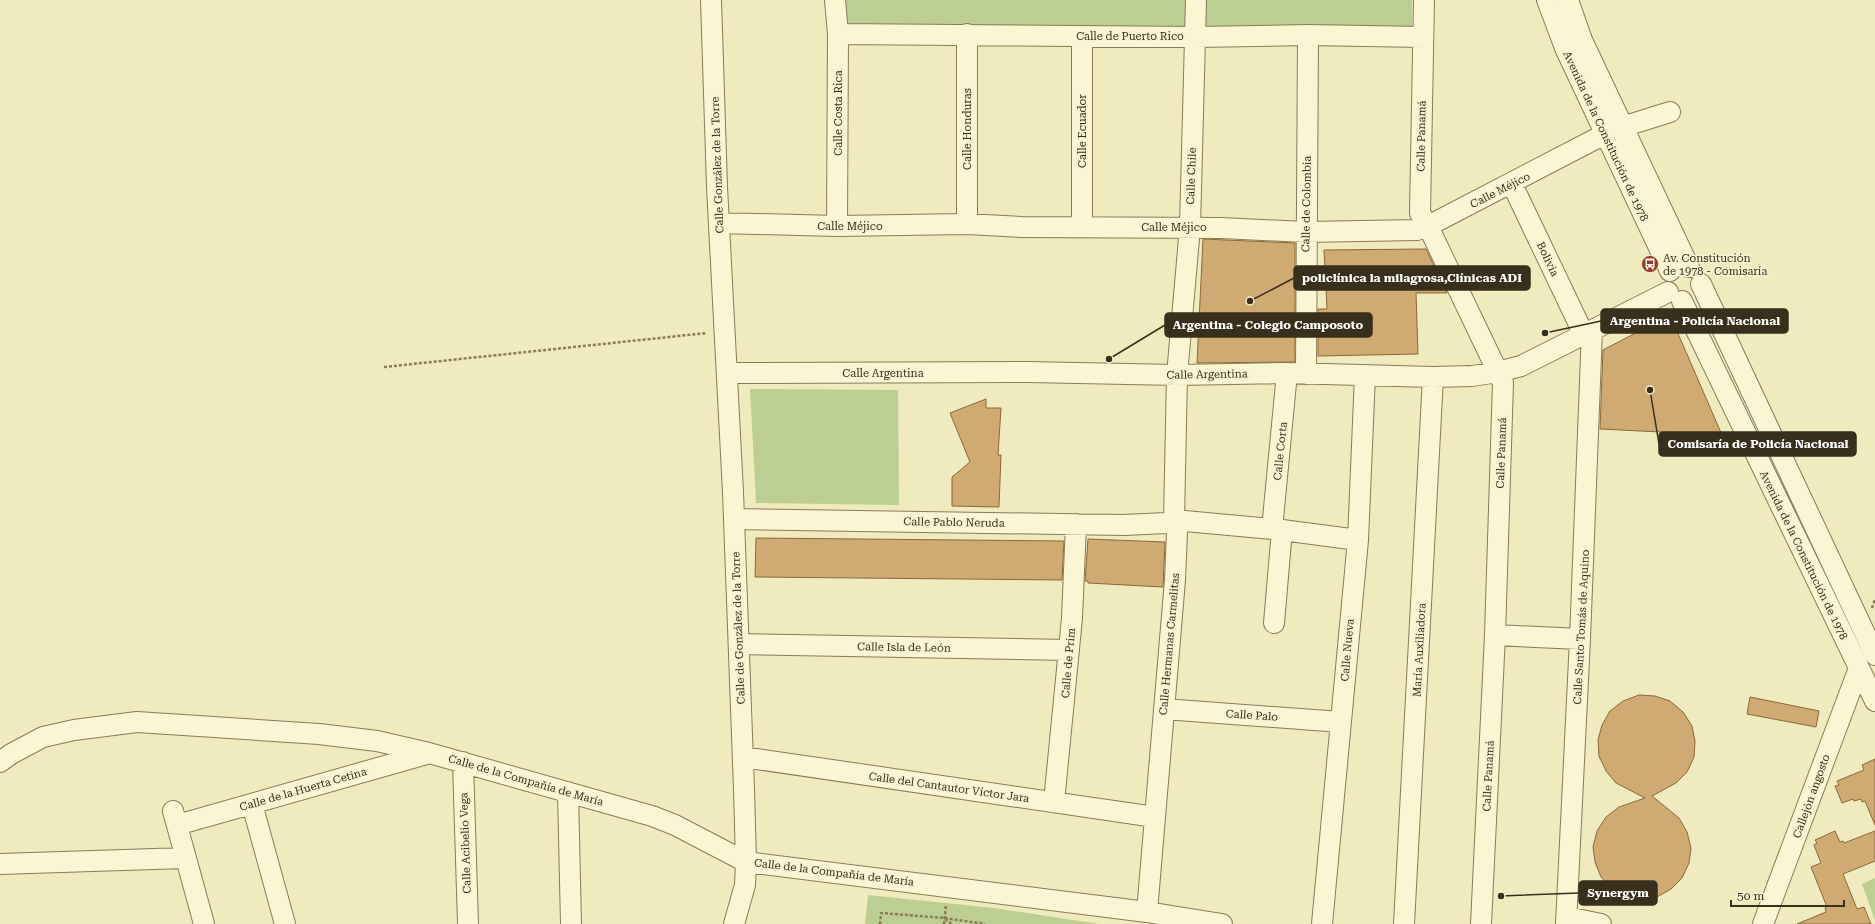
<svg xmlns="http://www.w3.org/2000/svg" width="1875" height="924" font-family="'Roboto Serif',serif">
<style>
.green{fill:#bdce93}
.building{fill:#d0aa73;stroke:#8a683b}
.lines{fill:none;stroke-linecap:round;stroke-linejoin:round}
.minor-casing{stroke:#8a7b57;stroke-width:22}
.path{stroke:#8a7b57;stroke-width:2.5;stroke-dasharray:3 2;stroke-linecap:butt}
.minor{stroke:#faf5d3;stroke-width:20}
.labels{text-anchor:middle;stroke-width:3;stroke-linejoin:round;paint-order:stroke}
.street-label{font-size:11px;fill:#382f1c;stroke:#f7f2cf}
.poi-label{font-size:11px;fill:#382f1c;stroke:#f7f2cf;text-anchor:start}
.leader{fill:none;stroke:#382f1c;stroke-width:1.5}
.callout-dot{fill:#382f1c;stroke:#f7f2cf;stroke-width:1.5}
.callout{fill:#382f1c;stroke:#382f1c;stroke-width:1.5}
.callout-label{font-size:12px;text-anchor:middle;font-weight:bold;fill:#fff}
</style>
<rect width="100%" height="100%" fill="#f0eabf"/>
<path class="green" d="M845,0h567v27l-566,-2z
M750,389l148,1 1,115 -143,-2z
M1875,878v42l-13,-36z
M868,895l126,13 105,16h-234z"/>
<path class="building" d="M1203,239l92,4v119l-98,1z
M1426,249l21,44h-31l2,61 -100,2v-47h9l-3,-59z
M1670,315l52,120 -122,-6 3,-79z
M986,399v9h15l-3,47h3l-2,52 -47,-1v-29l18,-15 -20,-49z
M756,538l308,3 -2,39 -307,-3z
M1088,539l77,3 -2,45 -75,-4v-2h-3z
M1639,695l16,1 15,5 13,11 9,14 3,15 -1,16 -7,15 -11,11 -24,13 27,22 8,14 4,16 -2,15 -7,15 -11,11 -14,8 -15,2 -16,-3 -14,-7 -11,-12 -6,-15 -2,-15 4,-16 9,-14 13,-10 26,-9 -29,-15 -10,-12 -7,-15 -1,-16 4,-15 8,-14 13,-10z
M1750,697l69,14 -3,16 -69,-13z
M1875,759v66l-10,-24 -3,1 -1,-3 -7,2 -1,-2 -11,4 -7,-17 4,-1 -2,-4 27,-11 -2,-5z
M1835,831l5,11 3,-1 1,2 31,-12v30l-32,13 14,35 7,-2 7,17h-74l29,-12 -1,-4 2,-1 -16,-40 10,-4 -7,-18 3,-2 -2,-3z"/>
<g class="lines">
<g class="minor-casing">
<path id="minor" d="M711,0l6,187 16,305 11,297 2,73 -1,23 -11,39
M835,0l3,34 -1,192
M1424,0l-4,213 8,13 75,157 -8,252 -14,289
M1547,0l18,48 105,223
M1568,0l14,40 107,227
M838,34l358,3 112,-2 115,2
M1622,127l48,-15
M1512,184l72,151
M719,223l118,3 130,-2 54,3 200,1 85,4 111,-2 11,-4 177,-92
M967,224v-190
M1082,227v-191
M1701,284l174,371
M1682,301l193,400
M727,373l301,-1 149,3 110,-2 146,4 39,-1 26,-4 23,-6 147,-74
M1306,374l2,-339
M734,519l389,6 44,-2 7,-3 108,10 76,10
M1272,529l15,-156
M1274,623l8,-93
M1495,635l85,4
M739,644l330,6
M1164,709l177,13
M743,757l412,60
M0,762l11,-8 32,-17 31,-7 63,-8 182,12 58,7 52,12 223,63 23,9 71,37 401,50 75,12
M463,762l5,162
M568,792l3,132
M1054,802l18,-184 4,-94
M252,804l33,120
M173,811l31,113
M177,825l250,-71
M0,864l185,-6
M1147,912l28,-332 2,-48 -3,-12 3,-145 13,-148 6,-227
M1567,917l34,7
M1322,924l36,-384 7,-165
M1404,924l29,-547
M1566,924l14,-285 12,-309
M1763,924l96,-256"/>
</g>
<path class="path" d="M384,367l323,-34
M1872,608l3,-9
M945,919l7,5
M880,924l1,-11 64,5 40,6
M944,924l2,-19"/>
<use href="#minor" class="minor"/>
</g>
<defs>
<g id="bus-disc" transform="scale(0.9)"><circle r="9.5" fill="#9b3824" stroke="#f7f2cf"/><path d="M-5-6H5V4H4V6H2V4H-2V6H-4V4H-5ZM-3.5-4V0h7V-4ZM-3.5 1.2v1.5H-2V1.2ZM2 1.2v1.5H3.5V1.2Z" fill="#fff"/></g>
</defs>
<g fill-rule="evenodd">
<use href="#bus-disc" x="1650" y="264"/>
</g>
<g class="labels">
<g class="street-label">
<text x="1130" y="40">Calle de Puerto Rico</text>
<text transform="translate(838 113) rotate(-90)" y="4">Calle Costa Rica</text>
<text transform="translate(967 129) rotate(-90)" y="4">Calle Honduras</text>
<text transform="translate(1082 131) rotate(-90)" y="4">Calle Ecuador</text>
<text transform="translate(1421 136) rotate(-89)" y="4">Calle Panamá</text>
<text transform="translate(1606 136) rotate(65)" y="4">Avenida de la Constitución de 1978</text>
<text transform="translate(717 165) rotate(-92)" y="4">Calle González de la Torre</text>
<text transform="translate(1191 176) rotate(-88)" y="4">Calle Chile</text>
<text transform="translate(1500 190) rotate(-27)" y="4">Calle Méjico</text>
<text transform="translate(1306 204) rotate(-89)" y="4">Calle de Colombia</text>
<text x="850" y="230">Calle Méjico</text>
<text x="1174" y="231">Calle Méjico</text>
<text transform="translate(1548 259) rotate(65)" y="4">Bolivia</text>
<text x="883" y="377">Calle Argentina</text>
<text transform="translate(1207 374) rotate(-1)" y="4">Calle Argentina</text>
<text transform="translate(1280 451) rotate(-84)" y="4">Calle Corta</text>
<text transform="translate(1501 453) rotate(-88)" y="4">Calle Panamá</text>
<text transform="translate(954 522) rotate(1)" y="4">Calle Pablo Neruda</text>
<text transform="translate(1804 555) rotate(64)" y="4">Avenida de la Constitución de 1978</text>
<text transform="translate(1581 627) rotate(-87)" y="4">Calle Santo Tomás de Aquino</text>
<text transform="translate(738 628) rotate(-92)" y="4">Calle de González de la Torre</text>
<text transform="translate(1169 644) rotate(-85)" y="4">Calle Hermanas Carmelitas</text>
<text transform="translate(904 647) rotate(1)" y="4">Calle Isla de León</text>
<text transform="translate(1347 650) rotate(-85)" y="4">Calle Nueva</text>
<text transform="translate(1419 650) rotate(-87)" y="4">María Auxiliadora</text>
<text transform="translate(1068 663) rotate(-85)" y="4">Calle de Prim</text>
<text transform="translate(1252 715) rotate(4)" y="4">Calle Palo</text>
<text transform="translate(1488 776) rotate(-87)" y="4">Calle Panamá</text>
<text transform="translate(526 780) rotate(16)" y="4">Calle de la Compañía de María</text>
<text transform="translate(949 787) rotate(8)" y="4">Calle del Cantautor Víctor Jara</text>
<text transform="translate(303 789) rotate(-16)" y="4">Calle de la Huerta Cetina</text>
<text transform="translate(1811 796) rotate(-70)" y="4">Callejón angosto</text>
<text transform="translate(465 843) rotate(-92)" y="4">Calle Acibelio Vega</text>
<text transform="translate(834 872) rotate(7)" y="4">Calle de la Compañía de María</text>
</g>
<g class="poi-label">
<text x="1663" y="262">Av. Constitución<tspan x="1663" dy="13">de 1978 - Comisaría</tspan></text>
</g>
</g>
<path class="leader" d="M1250 301L1294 278M1545 333L1601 321M1109 359L1165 325M1650 390L1659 444M1501 896L1579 893"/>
<g class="callout-dot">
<circle cx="1250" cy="301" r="4"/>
<circle cx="1545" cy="333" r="4"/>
<circle cx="1109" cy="359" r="4"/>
<circle cx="1650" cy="390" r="4"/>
<circle cx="1501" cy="896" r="4"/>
</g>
<g class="callout">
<rect x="1294" y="266" width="236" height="24" rx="4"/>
<rect x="1601" y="309" width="187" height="24" rx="4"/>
<rect x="1165" y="313" width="207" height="24" rx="4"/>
<rect x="1659" y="432" width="197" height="24" rx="4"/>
<rect x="1579" y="881" width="78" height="24" rx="4"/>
</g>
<g class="callout-label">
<text x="1412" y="282">policlínica la milagrosa,Clínicas ADI</text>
<text x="1695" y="325">Argentina - Policía Nacional</text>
<text x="1268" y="329">Argentina - Colegio Camposoto</text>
<text x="1758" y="448">Comisaría de Policía Nacional</text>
<text x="1618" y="897">Synergym</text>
</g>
<path d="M1731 900v6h113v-6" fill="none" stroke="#382f1c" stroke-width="2"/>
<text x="1737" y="900" font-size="12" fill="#382f1c" stroke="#f7f2cf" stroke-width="3" paint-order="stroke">50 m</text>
</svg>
